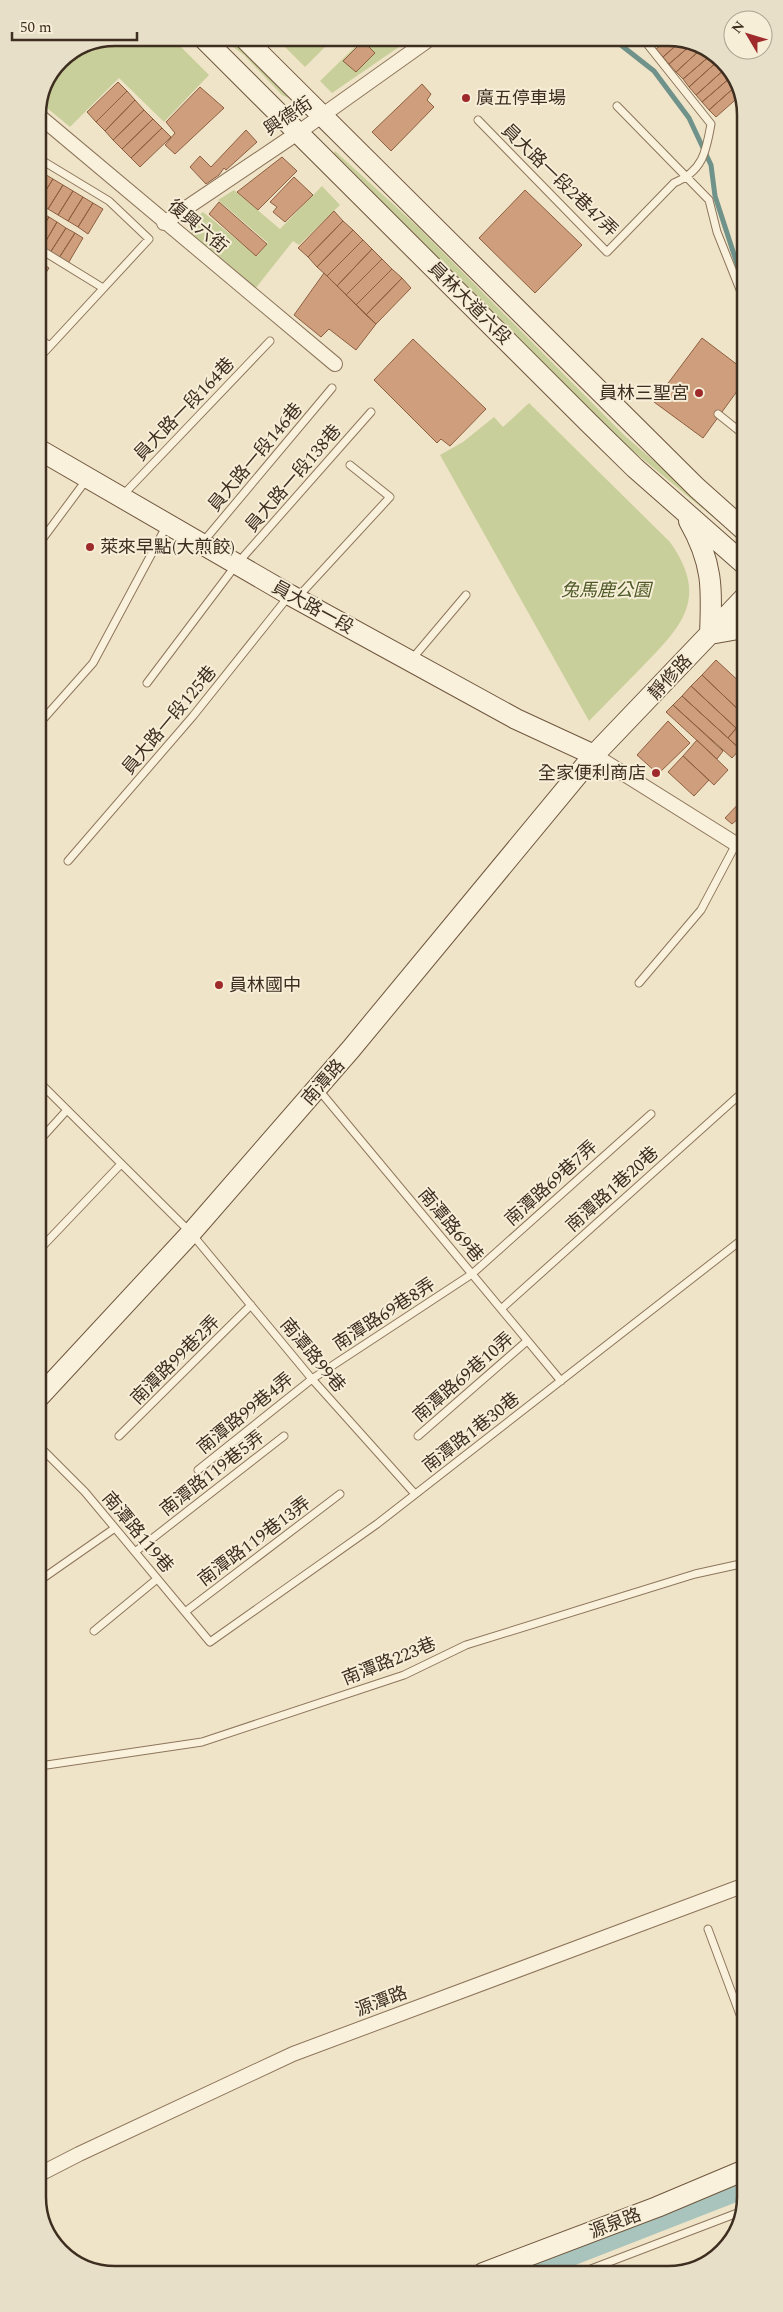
<svg xmlns="http://www.w3.org/2000/svg" width="783" height="2312" font-family="Spectral,'Noto Sans TC',serif">
<style>
.green{fill:#c9cf9b}
.lines{fill:none;stroke-linecap:round;stroke-linejoin:round}
.stream{stroke:#6f938a;stroke-width:5}
.canal{stroke:#a9c4bc;stroke-width:18}
.building{fill:#cf9f7d;stroke:#8d5f41}
.lane-casing{stroke:#8d765c;stroke-width:9}
.street-casing{stroke:#8d765c;stroke-width:16}
.secondary-casing{stroke:#6f573f;stroke-width:22}
.lane{stroke:#faf1dc;stroke-width:7}
.street{stroke:#faf1dc;stroke-width:14}
.secondary{stroke:#faf1dc;stroke-width:20}
.poi-dot{fill:#9e2a2b;stroke:#f7eed8;stroke-width:2}
.labels{text-anchor:middle;stroke-width:4;stroke-linejoin:round;paint-order:stroke}
.poi-label{font-size:18px;fill:#3d2e20;stroke:#f7eed8;text-anchor:start}
.street-label{font-size:18px;fill:#3d2e20;stroke:#f7eed8}
.park-label{font-size:18px;font-style:italic;fill:#4d5a26;stroke:#f7eed8}
.rim{fill:none;stroke:#3d2e20;stroke-width:2.5}
</style>
<rect width="100%" height="100%" fill="#f0e4c8"/>
<path class="green" d="M115,38h57l37,37 -45,47 -45,-44 -49,49 -29,-24 19,-43 29,-11 3,3 10,-9z
M221,38h10l55,55 2,5 -6,-3 -38,-40z
M276,38h58l-29,29z
M361,38h51l-80,55 -12,-12 42,-41z
M335,151l83,76 207,209 103,89 14,16 -115,-95 -293,-293z
M322,186l18,19 -41,40 -6,-4 -38,48 -66,-54v-13l14,-10 54,44 11,-13 -50,-43 16,-10 46,39z
M529,403l141,139c39,55 13,83 -27,124 -18,18 -36,37 -54,55l-149,-266 23,-13 31,-25 9,10z"/>
<g class="lines">
<path class="stream" d="M612,38l42,33 35,47 22,47 4,31 28,86"/>
<path class="canal" d="M530,2273l215,-84"/>
</g>
<path class="building" d="M669,38l12,3 -18,16 -7,-8z
M363,41l12,12 -19,19 -13,-11z
M681,41l10,4 -22,19 -6,-7z
M691,45l10,4 -25,23 -7,-8z
M701,49l11,5 -29,25 -7,-7z
M712,54l8,5 -31,28 -6,-8z
M720,59l6,9 -30,27 -7,-8z
M726,68l5,9 -29,25 -6,-7z
M731,77l6,8 -28,25 -7,-8z
M118,82l9,9 -31,31 -9,-10z
M422,84l9,10 -4,6 7,7 -43,44 -19,-19z
M737,85l5,9 -26,23 -7,-7z
M200,87l24,21 -49,46 -10,-9 10,-12 -9,-11z
M127,91l8,9 -30,31 -9,-9z
M135,100l9,10 -31,30 -8,-9z
M144,110l9,9 -31,30 -9,-9z
M153,119l9,9 -31,30 -9,-9z
M162,128l9,9 -31,30 -9,-9z
M246,130l11,12 -31,28 -2,-2 -5,7 -13,9 -16,-17 10,-11 11,11z
M282,157l15,14 -39,39 -21,-18z
M43,173l10,6 -15,24v-21z
M294,177l19,18 -28,27 -12,-10 4,-5 -7,-5z
M53,179l10,6 -15,24 -10,-6z
M63,185l10,6 -15,24 -10,-6z
M525,190l57,55 -47,48 -56,-55z
M73,191l10,6 -15,24 -10,-6z
M83,197l10,6 -15,24 -10,-6z
M219,202l48,42 -11,12 -47,-42z
M93,203l10,6 -15,25 -10,-7z
M334,211l9,10 -35,36 -10,-9z
M40,212l9,5 -11,17v-19z
M49,217l8,5 -17,29 -2,-1v-16z
M343,221l10,9 -36,37 -9,-10z
M57,222l9,6 -18,28 -8,-5z
M66,228l9,5 -18,28 -9,-5z
M353,230l10,10 -36,36 -10,-9z
M75,233l8,5 -17,29 -9,-6z
M363,240l9,9 -35,37 -10,-10z
M372,249l10,10 -36,36 -9,-9z
M382,259l10,10 -36,36 -10,-10z
M40,262l9,6 -11,17v-20z
M392,269l10,9 -36,37 -10,-10z
M324,273l52,51 -20,26 -27,-21 -8,8 -27,-22z
M402,278l9,10 -35,36 -10,-9z
M702,338l41,31v14l-40,55 -49,-36z
M413,339l73,70 -36,37 -9,-7 -4,4 -63,-63z
M716,660l28,26v29l-42,-40z
M702,675l42,40v5l-8,8 -45,-42z
M691,686l45,42 -8,10 -46,-42z
M682,696l58,53 -8,9 -59,-53z
M673,705l50,46 -6,8 -51,-47z
M744,720v30l-2,1 -14,-13z
M668,721l22,22 -32,31 -21,-19z
M697,740l31,30 -14,15 -31,-29z
M683,756l26,24 -15,16 -26,-24z
M744,798v16l-12,10 -7,-6z"/>
<g class="lines">
<g class="lane-casing">
<path id="lane" d="M617,106l92,94 8,32 26,65
M478,120l129,132 67,-69c29,-12 32,-31 37,-59l-63,-79 8,-7
M38,158l71,43 40,38 -111,120
M38,248l65,40
M38,338l12,8
M718,414l25,20
M122,496l148,-155
M203,542l129,-154
M38,545l49,-66
M297,598l93,-101 -40,-32
M412,659l54,-64
M147,683l89,-118 135,-153
M38,725l55,-62 74,-138
M68,861l125,-145 95,-119
M639,983l62,-73 35,-66
M39,1082l152,151 121,146 103,115
M318,1089l243,292
M39,1141l28,-31
M39,1250l82,-86
M501,1309l243,-218
M119,1436l132,-131
M418,1436l109,-95
M39,1446l46,46 125,150 167,-118 367,-286
M198,1470l114,-91 160,-105 179,-160
M135,1552l149,-116
M39,1581l76,-53
M185,1612l155,-118
M94,1631l63,-52
M40,1766l162,-24 202,-67 62,-30 229,-71 50,-11
M708,1929l37,99
M583,2272l157,-60"/>
</g>
<g class="street-casing">
<path id="street" d="M38,115l297,249
M164,223l135,-91 132,-94
M594,755l150,94
M40,2174l39,-20 214,-100 452,-169"/>
</g>
<g class="secondary-casing">
<path id="secondary" d="M203,38l386,385 46,45 108,95
M244,38l453,450 46,41
M38,449l252,146 226,124 78,36
M689,521c24,42 23,67 21,113l34,-6
M39,1397l152,-164 160,-184 243,-294 150,-157
M483,2273l174,-66 88,-37"/>
</g>
<use href="#lane" class="lane"/>
<use href="#street" class="street"/>
<use href="#secondary" class="secondary"/>
</g>
<g class="poi-dot">
<circle cx="466" cy="98" r="5"/>
<circle cx="699" cy="393" r="5"/>
<circle cx="90" cy="547" r="5"/>
<circle cx="656" cy="773" r="5"/>
<circle cx="219" cy="985" r="5"/>
</g>
<g class="labels">
<g class="poi-label">
<text x="476" y="104">廣五停車場</text>
<text x="689" y="399" text-anchor="end">員林三聖宮</text>
<text x="100" y="553">萊來早點(大煎餃)</text>
<text x="646" y="779" text-anchor="end">全家便利商店</text>
<text x="229" y="991">員林國中</text>
</g>
<g class="street-label">
<text transform="translate(288 116) rotate(-34)" y="6">興德街</text>
<text transform="translate(560 180) rotate(44)" y="6">員大路一段2巷47弄</text>
<text transform="translate(198 226) rotate(40)" y="6">復興六街</text>
<text transform="translate(470 303) rotate(45)" y="6">員林大道六段</text>
<text transform="translate(184 409) rotate(-46)" y="6">員大路一段164巷</text>
<text transform="translate(255 457) rotate(-50)" y="6">員大路一段146巷</text>
<text transform="translate(293 478) rotate(-49)" y="6">員大路一段138巷</text>
<text transform="translate(313 607) rotate(29)" y="6">員大路一段</text>
<text transform="translate(670 677) rotate(-47)" y="6">靜修路</text>
<text transform="translate(169 720) rotate(-50)" y="6">員大路一段125巷</text>
<text transform="translate(323 1082) rotate(-49)" y="6">南潭路</text>
<text transform="translate(551 1183) rotate(-42)" y="6">南潭路69巷7弄</text>
<text transform="translate(612 1189) rotate(-42)" y="6">南潭路1巷20巷</text>
<text transform="translate(451 1225) rotate(50)" y="6">南潭路69巷</text>
<text transform="translate(384 1314) rotate(-33)" y="6">南潭路69巷8弄</text>
<text transform="translate(313 1355) rotate(50)" y="6">南潭路99巷</text>
<text transform="translate(175 1360) rotate(-45)" y="6">南潭路99巷2弄</text>
<text transform="translate(463 1377) rotate(-41)" y="6">南潭路69巷10弄</text>
<text transform="translate(245 1413) rotate(-39)" y="6">南潭路99巷4弄</text>
<text transform="translate(471 1432) rotate(-38)" y="6">南潭路1巷30巷</text>
<text transform="translate(212 1473) rotate(-38)" y="6">南潭路119巷5弄</text>
<text transform="translate(138 1532) rotate(50)" y="6">南潭路119巷</text>
<text transform="translate(254 1541) rotate(-37)" y="6">南潭路119巷13弄</text>
<text transform="translate(389 1661) rotate(-22)" y="6">南潭路223巷</text>
<text transform="translate(381 2001) rotate(-21)" y="6">源潭路</text>
<text transform="translate(615 2223) rotate(-21)" y="6">源泉路</text>
</g>
<g class="park-label">
<text x="606" y="596">兔馬鹿公園</text>
</g>
</g>
<path d="M0 0H783V2312H0ZM115 46H668A69 69 0 0 1 737 115V2197A69 69 0 0 1 668 2266H115A69 69 0 0 1 46 2197V115A69 69 0 0 1 115 46Z" fill="#e8dfc9" fill-rule="evenodd"/>
<path class="rim" d="M115 46H668A69 69 0 0 1 737 115V2197A69 69 0 0 1 668 2266H115A69 69 0 0 1 46 2197V115A69 69 0 0 1 115 46Z"/>
<g transform="translate(748 35) rotate(308)"><circle r="24" fill="#f7eed8" stroke="#ada18e"/>
<path d="M0-4L9 19L0 12L-9 19Z" fill="#9e2a2b"/>
<text y="-8" font-size="14" font-weight="bold" text-anchor="middle" fill="#3d2e20">N</text>
</g>
<path d="M12 32v8h125v-8" fill="none" stroke="#3d2e20" stroke-width="2.5"/>
<text x="20" y="32" font-size="15" fill="#3d2e20" stroke="#f7eed8" stroke-width="4" paint-order="stroke">50 m</text>
</svg>
